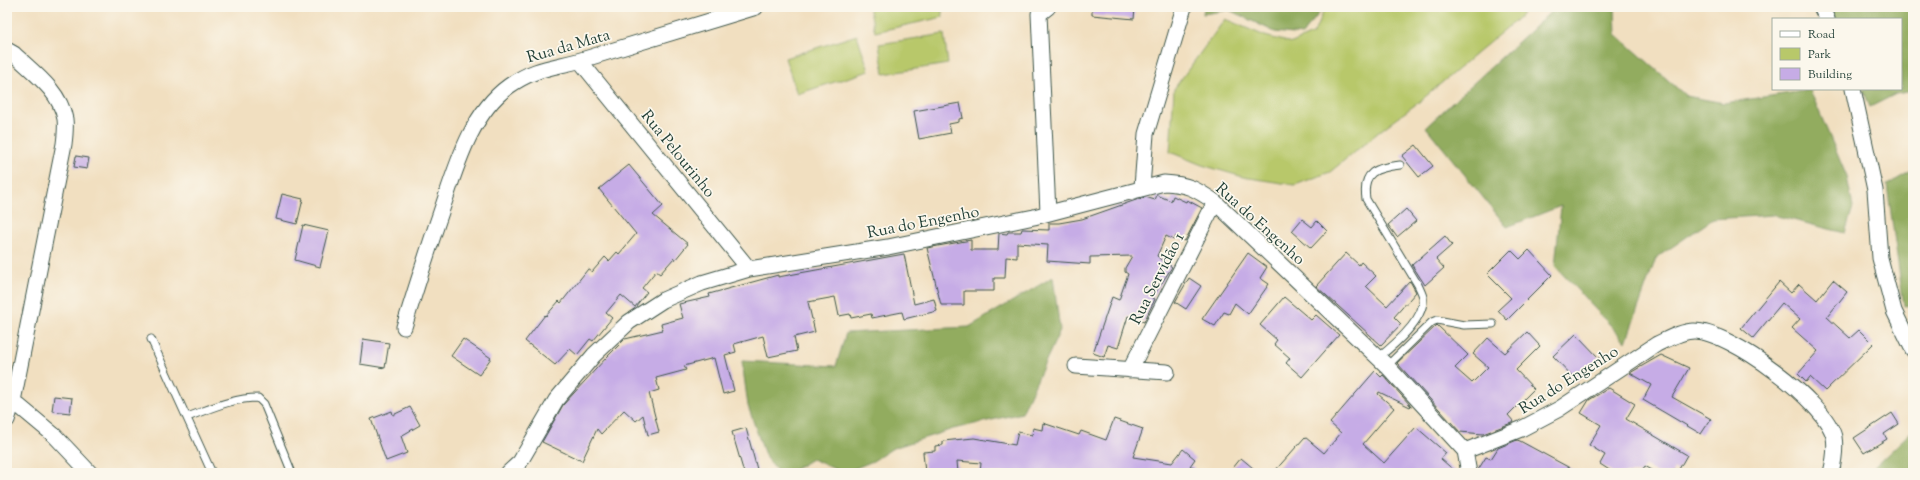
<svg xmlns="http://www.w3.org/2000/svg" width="1920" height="480" font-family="'Sorts Mill Goudy',serif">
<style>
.green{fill:#b8c86a;stroke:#6c824f}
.forest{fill:#92ac5e;stroke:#587449}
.building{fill:#c6ace6}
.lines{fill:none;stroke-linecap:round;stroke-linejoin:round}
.lane-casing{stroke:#3e5549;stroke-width:9}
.street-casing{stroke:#3e5549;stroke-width:17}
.lane{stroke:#fff;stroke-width:7}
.street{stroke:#fff;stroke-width:15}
.labels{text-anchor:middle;stroke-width:3.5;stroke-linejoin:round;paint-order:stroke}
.street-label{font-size:16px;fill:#1f3d34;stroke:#fbf7ec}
</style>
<rect width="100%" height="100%" fill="#fbf7ec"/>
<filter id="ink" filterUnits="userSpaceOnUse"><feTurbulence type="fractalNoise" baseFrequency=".025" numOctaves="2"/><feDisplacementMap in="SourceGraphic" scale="8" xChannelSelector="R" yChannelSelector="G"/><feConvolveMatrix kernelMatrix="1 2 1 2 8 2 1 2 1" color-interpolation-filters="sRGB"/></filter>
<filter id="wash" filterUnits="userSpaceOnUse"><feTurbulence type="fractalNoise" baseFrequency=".012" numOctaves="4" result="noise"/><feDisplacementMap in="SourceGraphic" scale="16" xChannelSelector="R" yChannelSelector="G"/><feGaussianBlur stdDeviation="0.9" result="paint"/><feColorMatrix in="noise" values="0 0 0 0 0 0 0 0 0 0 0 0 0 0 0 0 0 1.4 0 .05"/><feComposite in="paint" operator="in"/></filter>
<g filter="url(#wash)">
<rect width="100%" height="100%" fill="#f1dfc0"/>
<path class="green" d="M869,7h72l2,10 -68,15z
M1325,7h191l7,7 -104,88 -34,25 -55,45 -35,13 -52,-8 -41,-12 -32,-13 4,-63 51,-70 40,17 27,7 22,-10z
M944,34l4,30 -64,10 -5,-30z
M857,35l12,36 -72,23 -12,-36z"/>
<path class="forest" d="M1204,7h120l-22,28 -27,-3 -46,-22 -26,4z
M1556,7h59l1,27 70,62 38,7 86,-13 37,87 6,30 -8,26 -72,-18 -60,4 -57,39 -30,84 -71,-76 6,-60 -54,21 -81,-100z
M1830,7h83v84l-17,3 -26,13 -7,-18h38v-70h-66z
M1913,170v135l-9,1 -17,-121z
M1053,277l7,53 -38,83 -69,16 -60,19 -20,13 -29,12 -32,-14 -23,14h-10l-13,-15 -18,-52 -6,-45 94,5 10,-33 123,-6z
M1913,430v43h-45z"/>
<g id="blocks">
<path class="building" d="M1092,7h43l-1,12 -42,-4z
M960,103l3,15 -4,1v3l-10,2 2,9 -32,6 -5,-28z
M1416,145l17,21 -14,11 -17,-21z
M76,156l13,2 -2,11 -13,-2z
M629,165l34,41 -10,9 35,29 -13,16 -1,-2 -14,16 -4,-3 -14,17 5,4 -12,15 -14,-12 -15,18 6,5 -19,23 -3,-2 -13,16 -7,-6 -15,16 -30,-24 20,-26 1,1 13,-15 2,2 27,-34 4,3 13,-15 4,4 8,-9 2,2 17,-20 -37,-45z
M282,194l21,5 -6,25 -21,-5z
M1157,195l14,6 2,-5 13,6 1,-2 15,8 -17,33 -9,-5 -2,4 -8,-4 -9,20 15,11 -20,31 3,1 -11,23 -16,-6 -10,32 -10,-3 -4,12 -11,-4 19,-56 7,3 9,-26 -3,-2v-4l7,-12 -42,1v7l-43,-3 1,-16 -31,-2v15l-11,-1 -1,21h-11v13h-30v14h-23l-14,-57 44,-8v10h27l1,-17 8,1 1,-2h13l1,-3 27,1v-7h10l23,-4 54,-19 9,-3 10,3z
M1406,209l10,12 -19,16 -9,-12z
M1302,219l10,8 5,-6 10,10 -16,17 -19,-17z
M303,225l26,6 -9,36 -25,-7z
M1445,236l7,9 -16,14 8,9 -19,17 -13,-20z
M1511,250l9,9 9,-9 23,25 -45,45 -9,-10 13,-12 -24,-24z
M1248,253l19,14 -7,11 9,6 -21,30 -13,-11 -6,11 -5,-2 -9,14 -13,-7z
M1346,253l13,12 2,-3 15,14 -10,10 21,20 23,-25 6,11 -22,25 7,7 -20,21 -65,-59z
M904,254l10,50 20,-5 3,12 -33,8 -2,-7 -30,6 -1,-4 -20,4 -1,-4 -11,2 -4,-19 -27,5 7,30 -21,5 3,14 -29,6 -5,-21 -29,8 2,8 -11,3 9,36 -11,3 -9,-36 -30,8 2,4 -30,8 3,12 -10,3 10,39 -11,3 -5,-20 -7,6 -12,-11 -23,24 -4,-5 -15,32 -40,-19 21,-37 43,-47 19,-19 38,-9 -2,-6 22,-6 -4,-14 31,-7 -1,-3 69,-19v2z
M1189,278l12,8 -15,23 -11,-7z
M1833,280l14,12 -20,25 23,21 9,-8 14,14 -48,47 -15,-14 -4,5 -8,-8 20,-23 -26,-23 8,-9 -18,-16 -29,35 -12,-10 38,-46 12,11 8,-9 18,16z
M1284,297l27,23 5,-5 23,20 -37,42 -16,-14 4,-5 -16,-14 3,-4 -17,-15z
M1437,325l31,30 -13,13 17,15 16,-16 -15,-13 15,-16 17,15 22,-21 13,14 -24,24 18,19 -26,26 6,7 -31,12 -23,-2 -63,-69z
M1576,334l24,25 -23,22 -24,-25z
M363,339l26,4 -4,25 -25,-4z
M463,339l28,19 -12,17 -28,-19z
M1661,355l28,13 -17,29 39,22 -10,15 -58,-34 8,-15 -21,-12z
M1375,371l6,6 2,-2 28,31 -1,1 -31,-15 -1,2 16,14 -31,36 21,19 32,-36 30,26 -5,6 16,14h-184l32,-36 19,16 17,-20 -11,-10z
M1609,388l26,16 -9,15 61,36 -9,16 -4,-2 -2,4h-15l-12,-7 -5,7h-26l-14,-9 5,-9 -16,-10 12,-20 -20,-12 8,-13z
M54,396l18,2 -2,15 -18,-2z
M410,407l10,18 -19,11 6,17 -21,8 -15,-42 21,-8 1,4z
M1892,413l7,11 -15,10 3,5 -23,14 -10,-15z
M1114,419l29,10 -10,28 39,6 11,-14 12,10 -5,7 4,1 -1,6h-213l1,-10 -24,-2 1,12h-33l-2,-21 12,-1v-5l8,-1v-4l31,-3 41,7 3,-13 14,3 1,-7 9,2 1,-7 36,12 2,-4 25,9z
M746,428l12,45h-14l-12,-41z
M1517,440l3,1 59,32h-95l-6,-3 8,-13 5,2 7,-11z
M1241,458l18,15h-30z"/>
</g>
</g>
<g filter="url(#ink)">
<use href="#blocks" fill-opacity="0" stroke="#3e5549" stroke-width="1"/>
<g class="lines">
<g class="lane-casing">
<path id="lane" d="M151,339l61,134
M1378,358c15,-12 48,-39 45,-61 -1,-4 -3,-8 -5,-12l-52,-86c-4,-28 10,-31 34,-34
M1387,366l45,-44 5,-2 27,5 29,-1
M187,417c23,-8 45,-19 71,-19l6,6 28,69"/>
</g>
<g class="street-casing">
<path id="street" d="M1048,7l-9,7 9,199
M1821,7l6,12
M7,50l7,4c20,19 46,37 51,65 1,8 0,17 -1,25l-51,257 -6,19
M580,61l169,208
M1853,89l22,101 5,68 14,53 19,39
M1142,187l4,-53 38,-127
M404,327c12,-39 24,-77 37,-115 15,-44 29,-98 68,-126 28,-20 48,-18 79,-28 56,-17 112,-34 168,-51
M1076,366l91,6
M1130,370l85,-168
M13,401l42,35 35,37
M1465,451l56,-22 38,-20 98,-65c11,-5 25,-13 37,-13 36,0 132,71 140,106 2,12 0,24 -3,36
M1465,451l4,22
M508,473l12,-11 36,-62 38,-45 35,-33 34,-22 39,-17 47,-14 139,-22 146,-30 130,-34c24,1 32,6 51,19l172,164 78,85"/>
</g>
<use href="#lane" class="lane"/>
<use href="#street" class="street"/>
</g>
</g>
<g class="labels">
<g class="street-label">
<text transform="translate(568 45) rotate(-16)" y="6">Rua da Mata</text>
<text transform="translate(679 153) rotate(51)" y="6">Rua Pelourinho</text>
<text transform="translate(923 221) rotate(-11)" y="6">Rua do Engenho</text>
<text transform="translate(1261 223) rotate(42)" y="6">Rua do Engenho</text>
<text transform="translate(1156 278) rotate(-63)" y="6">Rua Servidão 1</text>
<text transform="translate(1568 379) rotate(-32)" y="6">Rua do Engenho</text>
</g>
</g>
<rect width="1920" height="480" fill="none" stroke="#fbf7ec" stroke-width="24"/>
<rect x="1772" y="18" width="130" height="72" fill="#fbf7ec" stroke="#a3ada2"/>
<rect x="1780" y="31" width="20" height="6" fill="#ffffff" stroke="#a3ada2"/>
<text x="1808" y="38" font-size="12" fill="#1f3d34">Road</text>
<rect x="1780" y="48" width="20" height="12" fill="#b8c86a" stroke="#a3ada2"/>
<text x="1808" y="58" font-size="12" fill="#1f3d34">Park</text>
<rect x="1780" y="68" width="20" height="12" fill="#c6ace6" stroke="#a3ada2"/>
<text x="1808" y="78" font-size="12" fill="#1f3d34">Building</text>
</svg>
